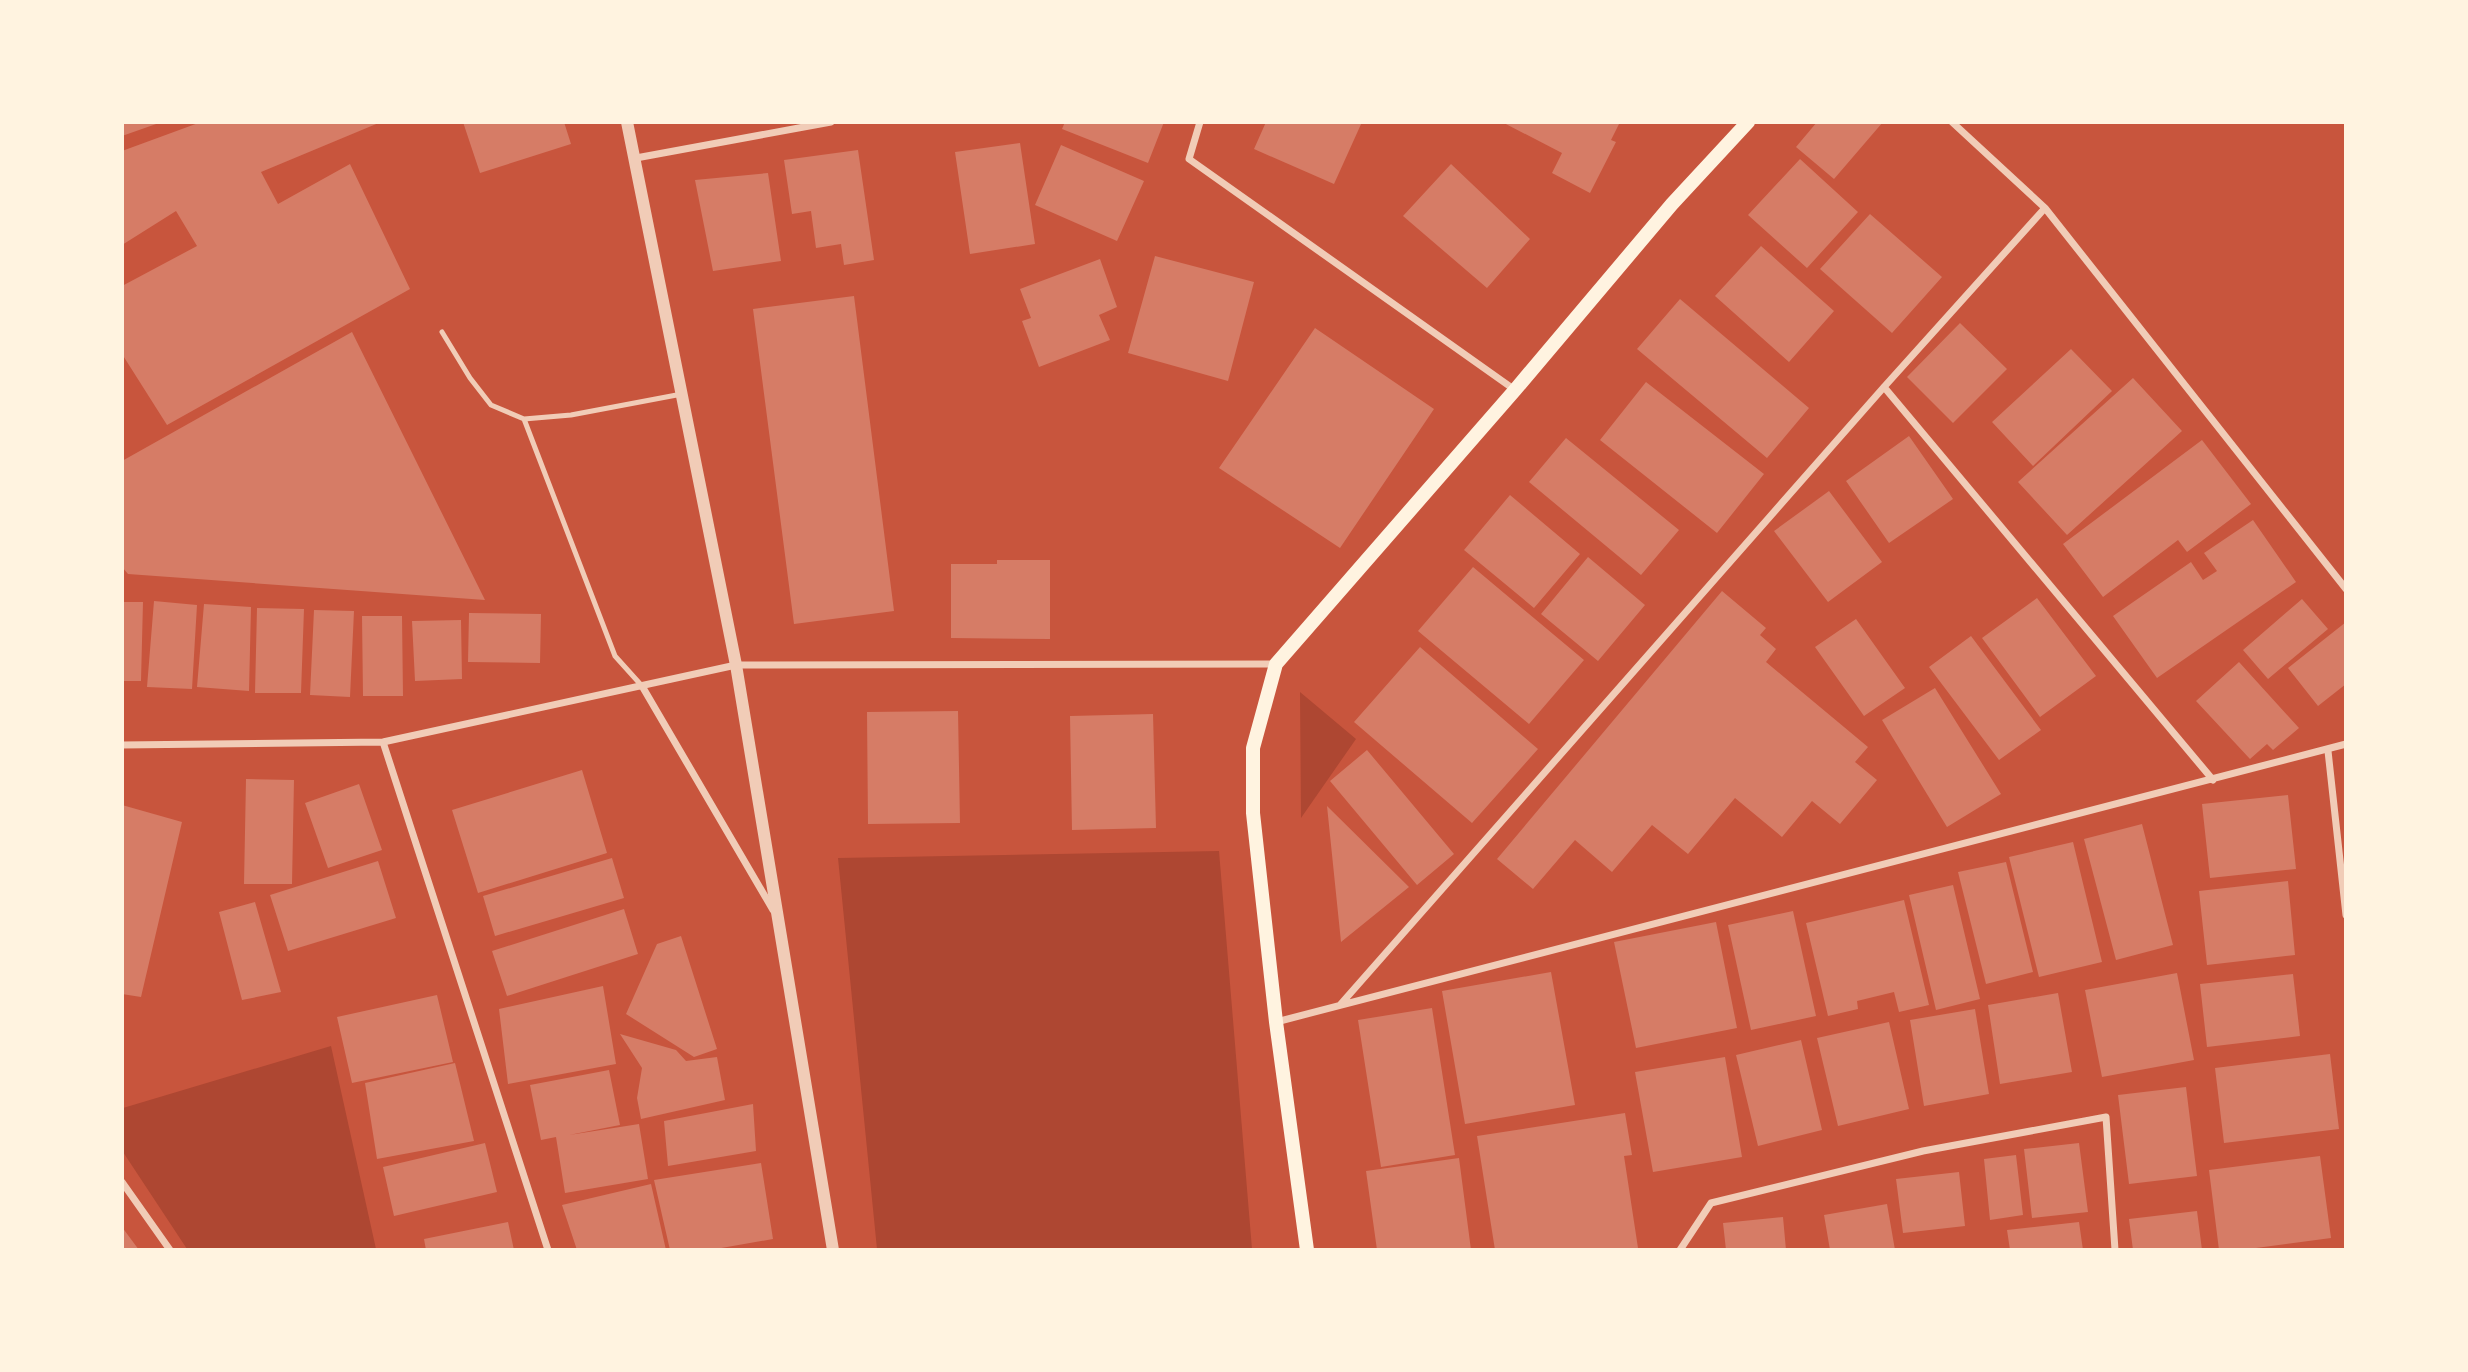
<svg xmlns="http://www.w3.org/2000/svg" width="2468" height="1372" font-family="'Public Sans',sans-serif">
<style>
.green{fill:#ae4732}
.building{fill:#d67c66}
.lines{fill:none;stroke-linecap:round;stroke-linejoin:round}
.service{stroke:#f1ccb7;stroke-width:5}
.minor{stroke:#f1ccb7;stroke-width:7}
.tertiary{stroke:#f1ccb7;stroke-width:12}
.secondary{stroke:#fff3e0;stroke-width:14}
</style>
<rect width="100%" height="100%" fill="#c8553d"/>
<path class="green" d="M1300,692l56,47 -55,79z
M1219,851l33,398h-375l-39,-391z
M331,1046l45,203h-189l-64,-97v-44z"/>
<path class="building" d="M122,122h37v1l-37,13z
M201,122h180l-120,50 17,32 72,-40 60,125 -243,136 -45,-71v-68l75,-40 -21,-35 -54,34v-94z
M463,122h101l7,22 -91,29z
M1065,122h99l-16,41 -86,-34z
M1266,122h96l-28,62 -80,-35z
M1502,122h118l-9,18 5,2 -26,51 -38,-20 10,-20z
M1817,122h66l-49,57 -38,-32z
M1020,143l15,101 -65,10 -15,-102z
M1061,145l83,36 -27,60 -82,-36z
M858,150l16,110 -30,5 -3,-21 -25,4 -5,-37 -19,3 -8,-54z
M1800,159l58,53 -51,56 -59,-53z
M1451,164l79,75 -43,49 -84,-72z
M768,173l13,88 -68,10 -18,-91z
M1870,214l72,63 -50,56 -72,-64z
M1761,246l73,65 -45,51 -74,-66z
M1155,256l99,26 -26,99 -100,-28z
M1100,259l17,48 -18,8 11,25 -71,27 -17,-46 9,-3 -11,-29z
M854,296l40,315 -100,13 -41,-315z
M1680,299l129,109 -42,50 -130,-109z
M1960,323l47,46 -54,54 -46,-46z
M1315,328l119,81 -94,139 -121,-80z
M352,332l133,268 -357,-26 -6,-7v-106z
M2071,349l41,42 -79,75 -41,-44z
M2133,378l49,53 -115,104 -49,-53z
M1646,382l118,92 -47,59 -117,-93z
M1909,436l44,63 -64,44 -43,-62z
M1566,438l113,92 -38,45 -112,-93z
M2202,440l49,64 -64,48 -9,-12 -75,57 -40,-53z
M1829,491l53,71 -54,40 -54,-71z
M1510,495l70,59 -46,54 -70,-58z
M2253,520l43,62 -139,96 -44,-62 78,-54 12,18 14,-9 -13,-18z
M1588,557l57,48 -47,56 -57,-47z
M997,560h53v79l-99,-1v-74h46z
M1473,567l111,93 -55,64 -111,-93z
M1722,591l44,37 -6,7 16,14 -10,13 102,85 -13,15 22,18 -37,44 -28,-23 -30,36 -47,-39 -47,56 -36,-29 -40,47 -37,-32 -42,49 -36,-30z
M2037,598l59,78 -56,41 -58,-79z
M2302,599l26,30 -60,50 -25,-29z
M154,601l43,4 -5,84 -45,-2z
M122,602h21l-2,79h-19z
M204,604l47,3 -2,84 -52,-4z
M257,608l47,1 -3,84h-46z
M314,610l40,1 -4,86 -40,-2z
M469,613l72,1 -1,49 -72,-1z
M362,616h40l1,80h-40z
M1856,619l49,69 -41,28 -49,-69z
M461,620l1,59 -47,2 -3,-60z
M2346,622v62l-28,22 -30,-38z
M1971,636l70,94 -42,30 -70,-93z
M1420,647l118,102 -66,74 -118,-101z
M2239,662l60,66 -26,22 -6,-6 -17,15 -54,-58z
M1935,688l66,106 -54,33 -65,-107z
M958,711l2,112 -92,1 -1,-112z
M1153,714l3,114 -84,2 -2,-114z
M1367,750l87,104 -37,31 -87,-104z
M582,770l25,83 -129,40 -26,-83z
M246,779l48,1 -2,104h-48z
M359,784l23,66 -54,18 -23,-65z
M2288,795l8,74 -86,9 -8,-74z
M122,805l60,17 -41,175 -19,-3z
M1327,806l82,81 -68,55z
M2142,824l31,121 -57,15 -32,-121z
M2073,842l29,120 -63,15 -30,-120z
M612,858l12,40 -129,38 -12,-40z
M378,861l18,57 -108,33 -18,-56z
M2006,862l27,110 -47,12 -28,-112z
M2288,881l7,74 -88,10 -8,-74z
M1953,885l27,114 -44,11 -27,-115z
M1904,900l25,105 -30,7 -5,-20 -37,9 1,8 -30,7 -22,-93z
M255,902l26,90 -39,8 -23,-88z
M624,909l14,45 -131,42 -15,-45z
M1793,911l23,105 -65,14 -23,-105z
M1716,922l21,106 -101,20 -22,-106z
M681,936l36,113 -23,8 -68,-43 31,-70z
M1551,972l24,133 -110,19 -23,-133z
M2177,973l17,87 -92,17 -17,-87z
M2293,974l7,62 -93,11 -7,-63z
M603,986l13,78 -108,20 -9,-75z
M2058,993l14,79 -72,12 -12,-79z
M437,995l16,67 -101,21 -15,-66z
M1432,1008l23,147 -74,12 -23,-147z
M1975,1009l14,85 -65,12 -14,-86z
M1889,1022l20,87 -71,17 -21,-88z
M620,1034l56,16 10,11 31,-4 8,43 -84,19 -4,-21 5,-30z
M1801,1040l21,90 -64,16 -22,-91z
M2330,1054l9,75 -115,14 -9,-75z
M1725,1057l17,100 -89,15 -18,-100z
M455,1063l19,78 -97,18 -12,-76z
M609,1070l11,55 -51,10 70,-11 9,55 -83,14 -9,-56 -15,3 -11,-55z
M2186,1087l11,89 -68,8 -11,-89z
M753,1104l3,47 -88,15 -4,-45z
M1625,1113l7,42 -8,1 14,92 -143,2 -18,-114z
M485,1143l12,49 -103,24 -11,-49z
M2079,1143l9,69 -56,6 -8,-69z
M2016,1155l7,60 -33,5 -6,-61z
M2320,1156l11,82 -90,12h-22l-10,-80z
M1459,1158l12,92h-94l-11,-79z
M761,1163l12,76 -63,11h-40l-16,-70z
M1959,1172l6,54 -62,7 -7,-54z
M651,1184l15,66h-89l-15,-45z
M1887,1204l8,46h-65l-6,-35z
M2197,1211l5,39h-69l-4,-31z
M1783,1217l3,33h-60l-3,-27z
M508,1222l6,28h-88l-2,-11z
M2079,1222l4,28h-73l-3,-20z
M122,1227l17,23h-17z"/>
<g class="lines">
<path class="service" d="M442,332l28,46 21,27 33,14 47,-4 111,-21
M524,419l91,237 27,30"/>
<path class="minor" d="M1200,122l-11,37 326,231
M1952,122l93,86 301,381
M636,158l195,-36
M1884,387l329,393
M642,686l131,224
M383,742l165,508
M122,745l261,-3 353,-77 539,-1
M2328,751l18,164
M1340,1005l544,-618 161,-179
M1276,1022l1070,-278
M122,1182l48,68
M1680,1250l31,-47 212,-52 183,-34 9,133"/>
<path class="tertiary" d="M627,122l109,543 97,585"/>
<path class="secondary" d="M1307,1250l-31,-228 -23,-209v-65l23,-84 239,-274 157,-186 76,-82"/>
</g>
<rect width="2468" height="1372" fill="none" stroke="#fff3e0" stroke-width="248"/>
</svg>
